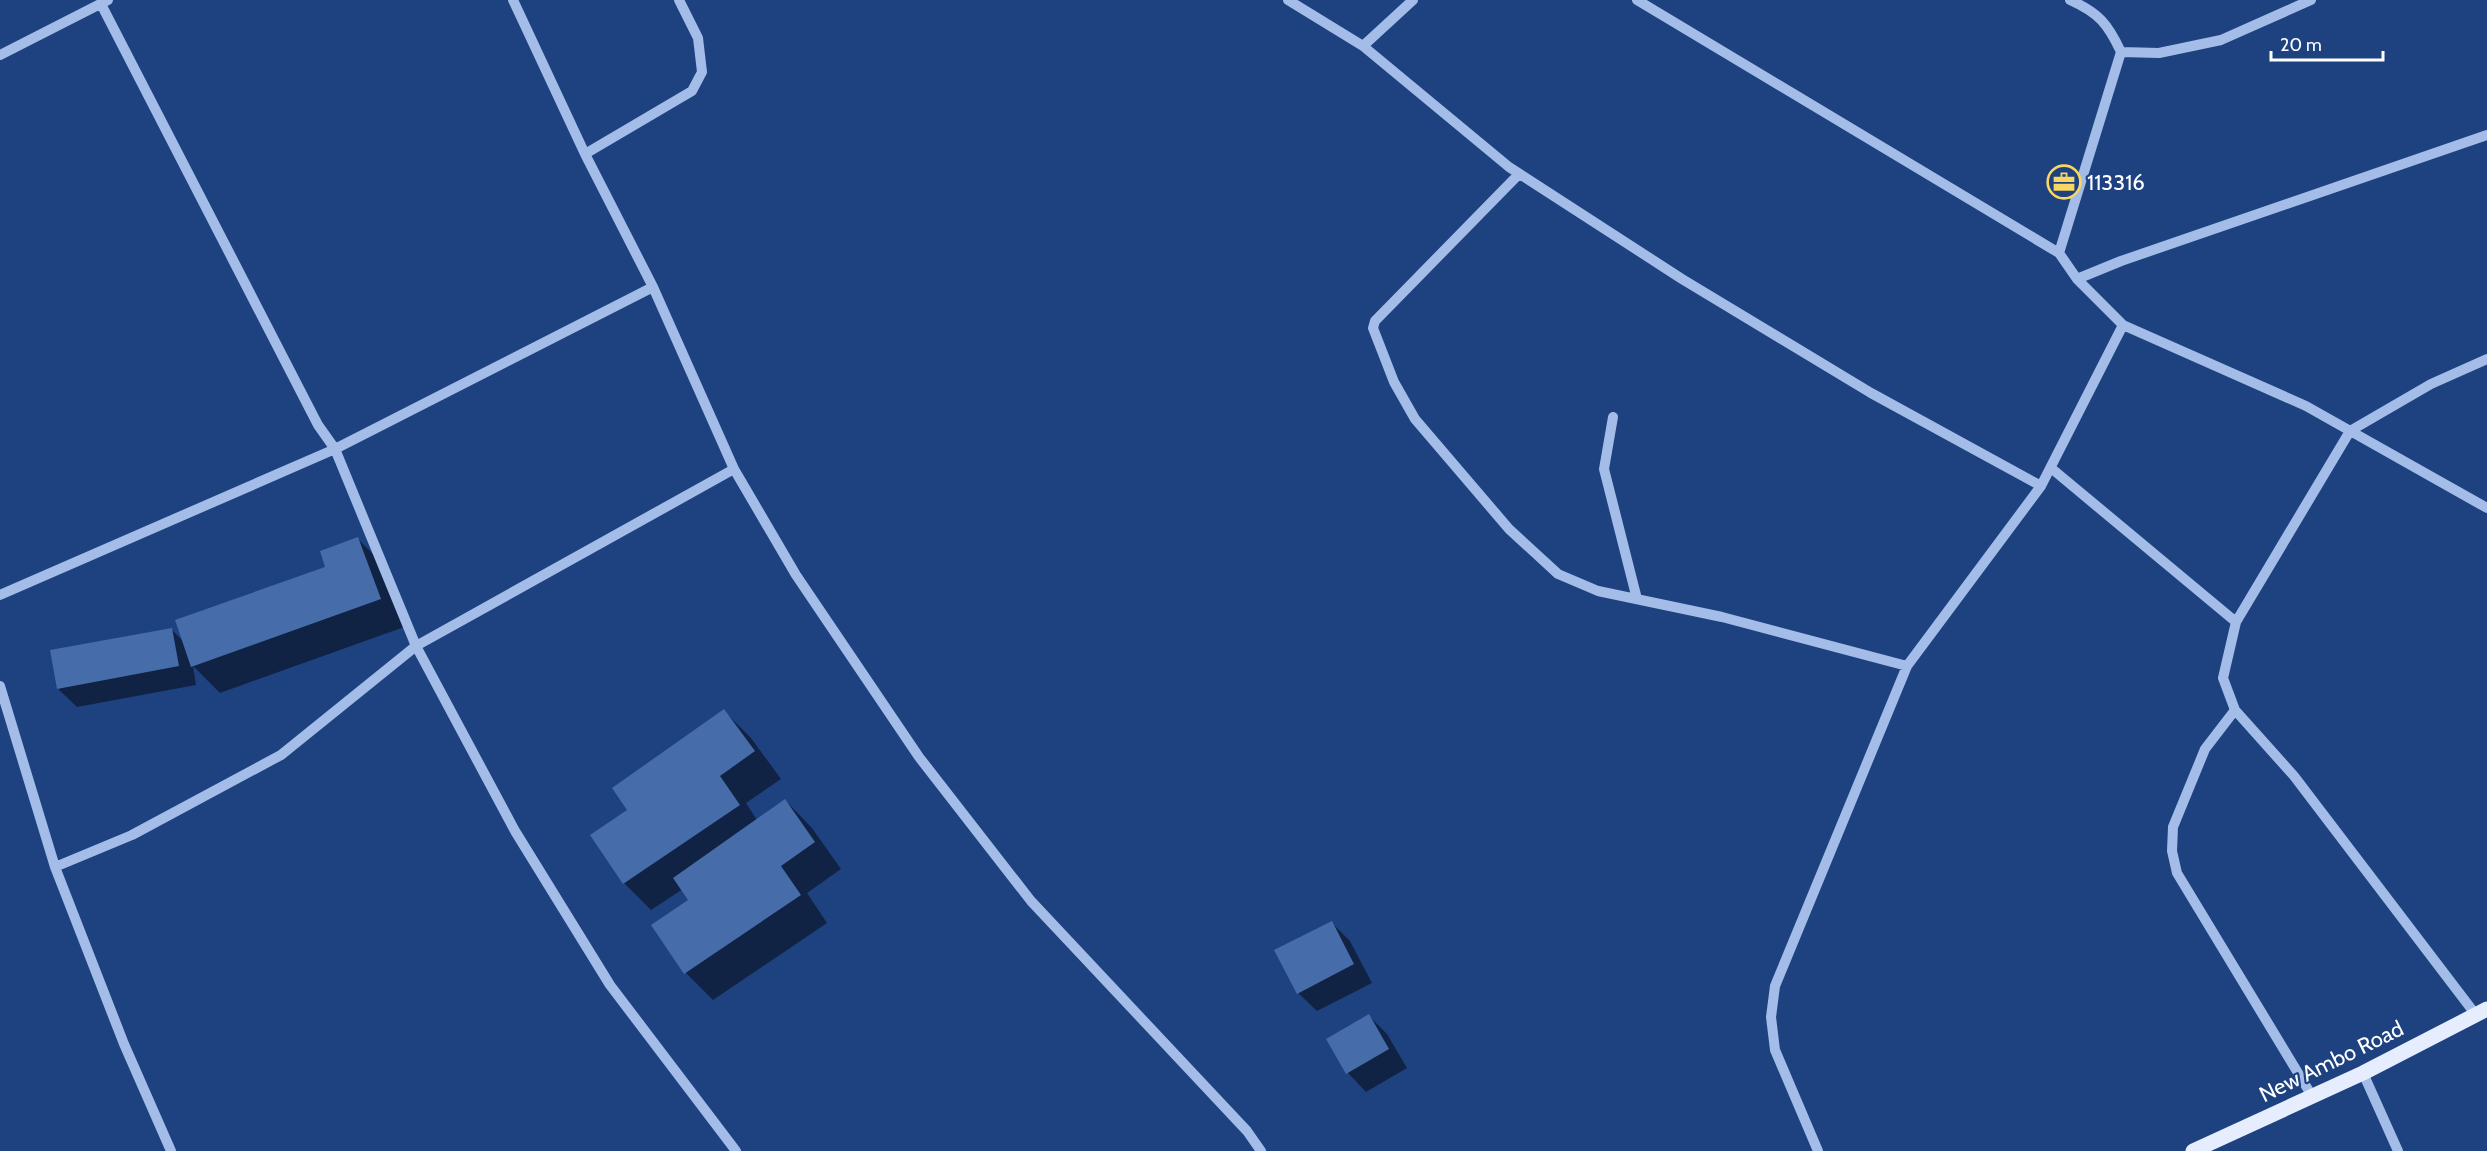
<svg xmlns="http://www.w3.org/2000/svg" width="2487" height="1151" font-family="Cabin,sans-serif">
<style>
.shadow{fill:#0007}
.building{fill:#466caa}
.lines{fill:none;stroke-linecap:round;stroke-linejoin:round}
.minor{stroke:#a3bde8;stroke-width:10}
.major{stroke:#e5edfe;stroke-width:15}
.labels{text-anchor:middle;stroke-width:4.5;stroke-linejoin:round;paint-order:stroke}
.poi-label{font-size:22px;fill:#fff;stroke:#1e4280;text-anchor:start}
.street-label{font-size:22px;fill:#fff;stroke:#1e4280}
</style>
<rect width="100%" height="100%" fill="#1e4280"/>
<path class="shadow" d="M358,539l27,27 22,60 -187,67 -27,-27 3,19 -119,22 -19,-18 113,-60 13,13 143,-74z
M724,711l27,27 30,41 -35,24 11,17 28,-20 27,28 29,41 -34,24 20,30 -114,77 -27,-27 -33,-48 38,-25 -8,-11 -32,21 -27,-27 -32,-48 37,-25z
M1332,923l18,18 22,42 -55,28 -19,-18z
M1369,1016l18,18 20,34 -41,24 -18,-19 -20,-34z"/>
<path class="building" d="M358,537l23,62 -190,68 -16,-47 150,-53 -5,-16z
M172,628l7,38 -122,23 -7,-39z
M724,709l31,42 -35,25 20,29 -117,79 -33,-49 37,-25 -15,-22z
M785,799l30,43 -34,24 20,29 -117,79 -33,-49 37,-25 -15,-22z
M1332,921l22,43 -57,30 -23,-44z
M1369,1014l20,35 -43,25 -20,-35z"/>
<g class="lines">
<path class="minor" d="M513,0l72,154 68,133 81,182 62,106 123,182 112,144 216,230 14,20
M1288,0l75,46 146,121 173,112 189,114 170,93 -134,180 -132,320 -4,31 4,33 43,101
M1637,0l422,253 18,26 44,-18 366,-126
M101,4l217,421 17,24 81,197 99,185 95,154 126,166
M1363,46l50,-46
M2121,52l38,1 62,-13 90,-40
M0,55l108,-55
M585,154l107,-63 10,-19 -4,-34 -19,-38
M1519,174l-144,147 -2,7 21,54 21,37 94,110 49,45 40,17 124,26 185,49
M2059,253l62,-201c-13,-28 -22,-39 -51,-52
M2077,279l46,46 183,81 181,102
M1613,417l-9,52 33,130
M2051,468l185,154
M2041,486l82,-161
M0,595l335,-146 318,-162
M0,686l55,181 69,177 47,107
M2235,710l-30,39 -32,78 -1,24 5,22 135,223
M55,867l77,-32 149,-80 135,-109 318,-177
M2476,1015l-182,-239 -59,-66 -12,-32 13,-56 114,-191 81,-47 56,-25
M2363,1073l35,78"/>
<path class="major" d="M2193,1151l170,-78 124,-64"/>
</g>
<defs>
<g id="office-ring" transform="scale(1.725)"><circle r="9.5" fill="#1e4280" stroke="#f7d762" stroke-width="1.5"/><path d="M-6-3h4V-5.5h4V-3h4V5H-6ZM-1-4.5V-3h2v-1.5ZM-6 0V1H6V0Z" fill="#f7d762"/></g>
</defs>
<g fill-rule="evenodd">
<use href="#office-ring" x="2064" y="182"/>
</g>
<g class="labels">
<g class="poi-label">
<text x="2087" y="190">113316</text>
</g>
<g class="street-label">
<text transform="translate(2331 1061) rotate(-26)" y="8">New Ambo Road</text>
</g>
</g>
<path d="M2271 51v9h112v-9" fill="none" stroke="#ffffff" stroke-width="3"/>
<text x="2280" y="51" font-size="18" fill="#ffffff" stroke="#1e4280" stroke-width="4.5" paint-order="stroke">20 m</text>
</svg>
